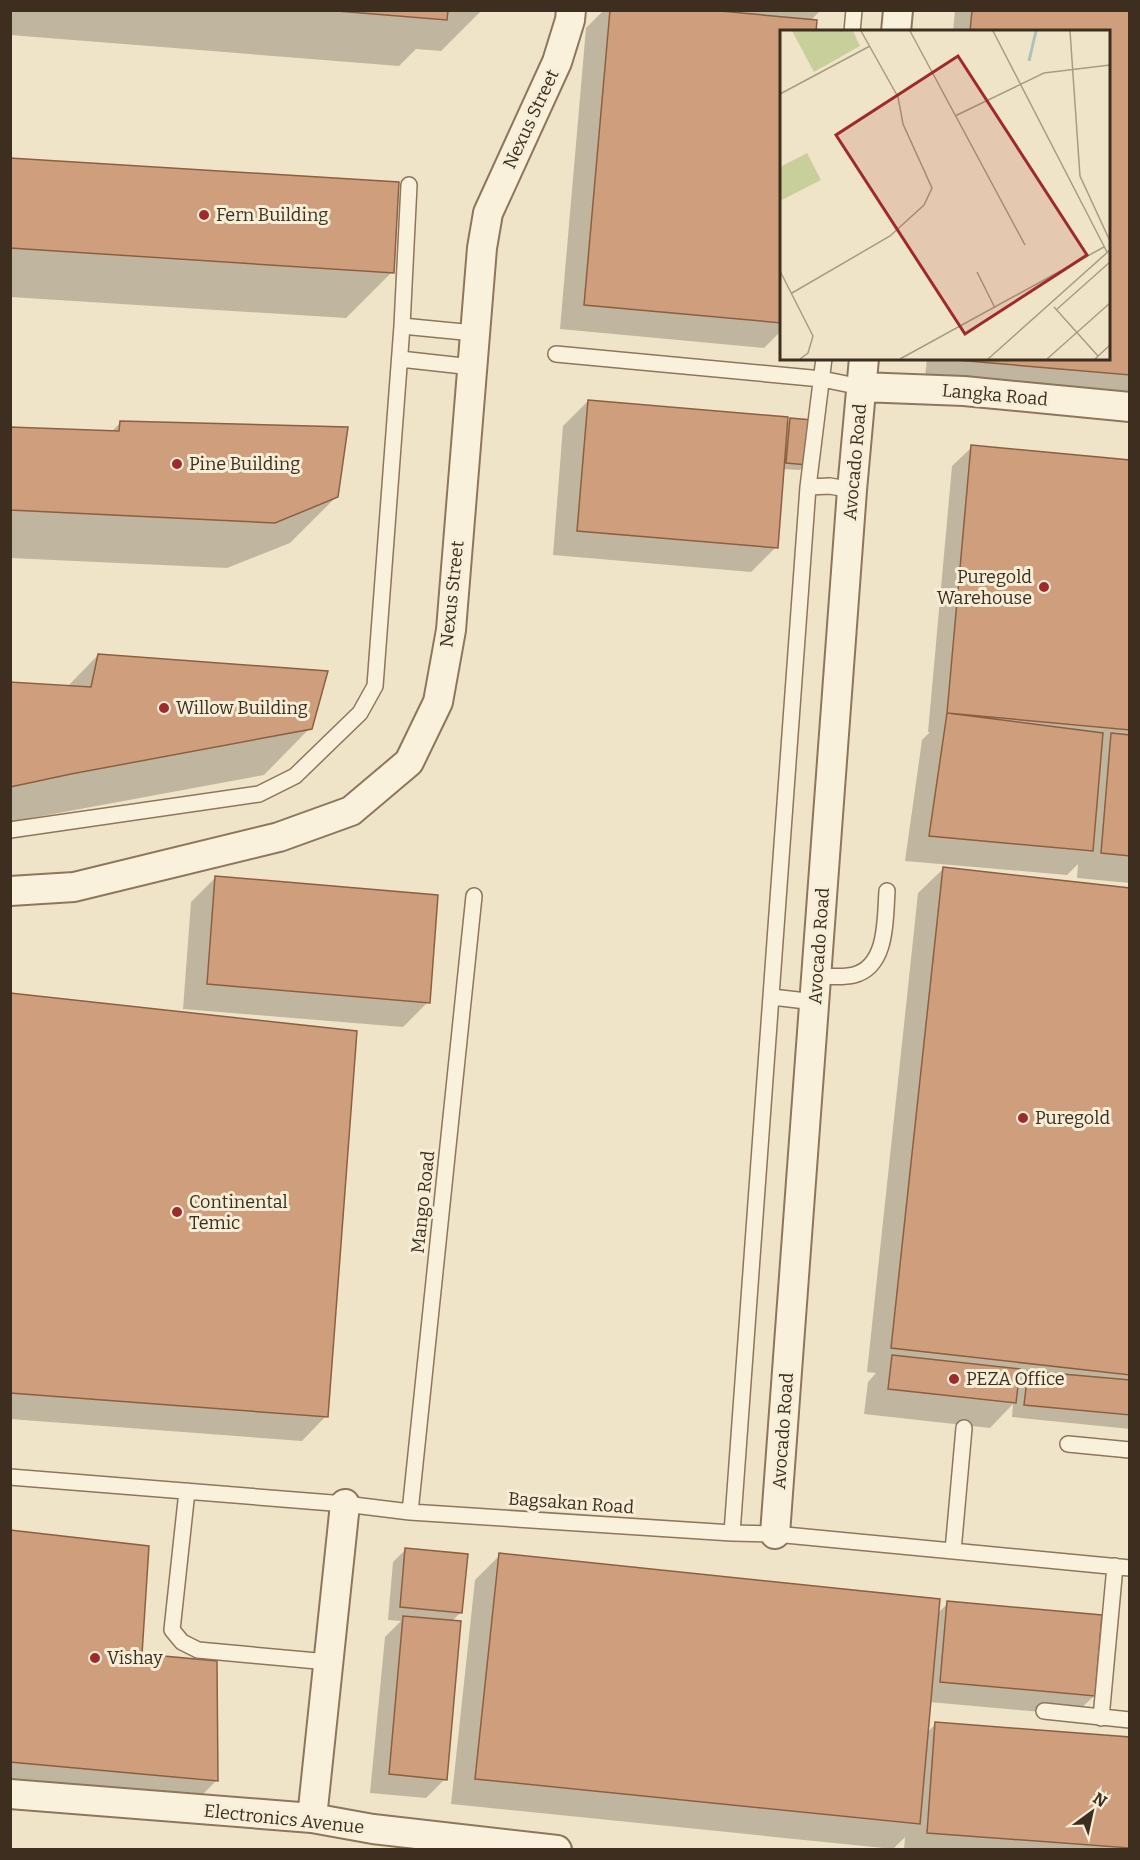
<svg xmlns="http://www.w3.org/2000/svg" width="1140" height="1860" font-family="Bitter,serif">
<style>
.shadow{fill:#0003}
.building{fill:#cf9f7d;stroke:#8d5f41;stroke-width:1.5}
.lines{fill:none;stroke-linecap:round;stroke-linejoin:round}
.service-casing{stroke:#8d765c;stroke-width:18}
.minor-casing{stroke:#8d765c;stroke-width:32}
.service{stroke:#faf1dc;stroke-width:15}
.minor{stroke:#faf1dc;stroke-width:28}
.poi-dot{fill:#9e2a2b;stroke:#f7eed8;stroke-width:2}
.labels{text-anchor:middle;stroke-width:6;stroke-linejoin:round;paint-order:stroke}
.street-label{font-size:18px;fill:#3d2e20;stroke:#f7eed8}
.poi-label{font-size:18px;fill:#3d2e20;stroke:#f7eed8;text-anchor:start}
.inset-river{fill:none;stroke:#a9c4bc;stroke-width:3}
.inset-road{fill:none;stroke:#a89b85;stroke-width:1.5}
.view{fill:#9e2a2b;fill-opacity:0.15;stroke:#9e2a2b;stroke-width:3}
.inset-edge{fill:none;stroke:#3d2e20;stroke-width:3}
</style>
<rect width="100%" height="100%" fill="#f0e4c8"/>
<path class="shadow" d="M10,10h472l-41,41 -25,-2 -17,17 -389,-31z
M604,10h217l-11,11 -28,11v298l-18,18 -204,-19 26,-301z
M955,10h175v386l-205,-18 2,-20h181v-326h-155z
M10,160l382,112 -46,46 -336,-21z
M588,401l198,24 4,-5 16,44 -6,6 -18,-1 -6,78 -25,25 -198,-17 10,-129z
M120,423l217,73 -47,47 -63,25 -217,-10v-130l101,4z
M972,447l158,15v421l-53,-5 1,-14 -11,11 -162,-14 17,-121 8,-8h-2l24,-266z
M98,655l212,73 -46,47 -254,47v-138l57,3z
M943,869l187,20v540l-118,-12 1,-13 -23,24 -126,-14 4,-32 8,-9 -9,-1 51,-479z
M216,877l212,125 -25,25 -220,-18 8,-107z
M10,994l316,422 -24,25 -292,-22z
M10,1532l130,124 76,125 -25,25 -181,-17z
M406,1549l55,63 -10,10 -6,157 -19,19 -56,-5 15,-156 16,-16 -13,-1 5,-58z
M500,1555l438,58 10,-10 146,93 -20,19 -145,-13 -2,31 9,-10 194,15v112h-226l1,-13 -12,12 -442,-45 24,-224z"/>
<path class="building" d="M324,10h124l-1,10z
M610,10h99l108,10 -1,12h-34v291l-198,-18z
M972,10h158v365l-186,-16 164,-1v-326h-138z
M10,158l389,24 -5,91 -384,-25z
M588,400l200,17 -10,131 -201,-17z
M790,418l22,2 -4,45 -22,-2z
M120,421l228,6 -10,70 -63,26 -265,-13v-83l109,4z
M971,445l159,15v270l-183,-17z
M98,654l230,17 -16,58 -241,45 -61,13v-105l81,5z
M947,713l156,20 -10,118 -164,-15z
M1111,733l19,2v121l-29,-3z
M943,867l187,21v487l-239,-27z
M215,876l223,19 -8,108 -223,-19z
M10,993l347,38 -29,386 -318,-24z
M892,1355l128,14 -4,34 -128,-14z
M1028,1371l102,9v35l-106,-10z
M10,1530l139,16 -7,108 75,7 1,120 -208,-19z
M405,1548l63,6 -6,59 -62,-6z
M499,1553l441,46 -20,225 -445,-45z
M947,1601l155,14 -7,81 -155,-14z
M403,1616l58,5 -14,159 -58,-6z
M935,1722l195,15v111l-203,-15z"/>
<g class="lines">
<g class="service-casing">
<path id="service" d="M852,32l2,-22
M402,326l72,7
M556,354l266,25 39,8
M400,359l72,8
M808,487l22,-1 22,4
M10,830l249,-36 36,-18 65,-63 15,-27 27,-360 7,-141
M816,976c13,0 26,2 38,-1 34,-9 31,-57 33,-84
M772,997l43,5
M1068,1444l62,6
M10,1477l335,27 65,8 322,21 43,1 355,34
M187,1491l-15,139 10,12 16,8 130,12
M410,1512l64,-616
M732,1533l76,-1046 16,-129
M953,1551l11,-123
M1044,1711l86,9
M1101,1718l14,-152"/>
</g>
<g class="minor-casing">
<path id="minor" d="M896,32l2,-22
M861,387l103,4 166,16
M10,891l64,-4 205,-50 72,-26 58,-49 29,-60 13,-72 31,-382 6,-35 69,-151 13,-42 1,-10
M775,1534l77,-1044 12,-132
M10,1794l302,24 61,11 184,21
M312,1818l33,-314"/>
</g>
<use href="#service" class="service"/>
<use href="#minor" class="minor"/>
</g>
<g class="poi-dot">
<circle cx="204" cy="215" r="6"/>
<circle cx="177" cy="464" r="6"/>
<circle cx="1044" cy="587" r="6"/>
<circle cx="164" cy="708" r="6"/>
<circle cx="1023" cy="1118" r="6"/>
<circle cx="177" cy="1212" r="6"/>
<circle cx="954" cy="1379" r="6"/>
<circle cx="95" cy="1658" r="6"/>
</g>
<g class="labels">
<g class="street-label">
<text transform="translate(531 119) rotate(-65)" y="6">Nexus Street</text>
<text transform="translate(995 395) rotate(5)" y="6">Langka Road</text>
<text transform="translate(855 462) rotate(-85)" y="6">Avocado Road</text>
<text transform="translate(452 594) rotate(-84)" y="6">Nexus Street</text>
<text transform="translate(819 946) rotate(-86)" y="6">Avocado Road</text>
<text transform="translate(423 1202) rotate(-84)" y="6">Mango Road</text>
<text transform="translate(783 1431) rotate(-86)" y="6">Avocado Road</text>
<text transform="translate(571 1503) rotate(4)" y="6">Bagsakan Road</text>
<text transform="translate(284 1819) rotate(6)" y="6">Electronics Avenue</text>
</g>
<g class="poi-label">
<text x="216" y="221">Fern Building</text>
<text x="189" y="470">Pine Building</text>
<text x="1032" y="583" text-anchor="end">Puregold<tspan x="1032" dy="21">Warehouse</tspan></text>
<text x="176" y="714">Willow Building</text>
<text x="1035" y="1124">Puregold</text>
<text x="189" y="1208">Continental<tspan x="189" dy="21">Temic</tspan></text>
<text x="966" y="1385">PEZA Office</text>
<text x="107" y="1664">Vishay</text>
</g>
</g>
<g transform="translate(780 30)">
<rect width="330" height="330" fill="#f0e4c8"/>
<path d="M12,1h61l7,15 -46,26zM27,123l14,27 -41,21v-34z" fill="#c9cf9b"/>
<path class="inset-river" d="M249,31l7,-30"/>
<path class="inset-road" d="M130,1l115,214M213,1l114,221M290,1l10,145 30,65M0,64l90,-48M175,86l89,-43 66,-8M0,241l33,65 -5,17 -8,6M197,242l18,36M12,263l98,-57 34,-31 8,-17 -29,-64 -5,-27 -37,-66M274,277l44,49M276,280l54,-48M120,329l204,-112M208,329l122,-109M267,329l63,-56M315,329l15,-14"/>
<path class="view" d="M178,26l129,199 -122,79 -129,-199z"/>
<rect width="330" height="330" class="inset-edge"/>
</g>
<rect width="1140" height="1860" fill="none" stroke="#3d2e20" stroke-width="24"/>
<g transform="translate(1092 1812) rotate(33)" stroke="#f7eed8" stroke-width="4.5" paint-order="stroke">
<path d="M0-4.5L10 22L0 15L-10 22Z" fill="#3d2e20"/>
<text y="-9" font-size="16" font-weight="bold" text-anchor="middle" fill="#3d2e20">N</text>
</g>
</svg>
